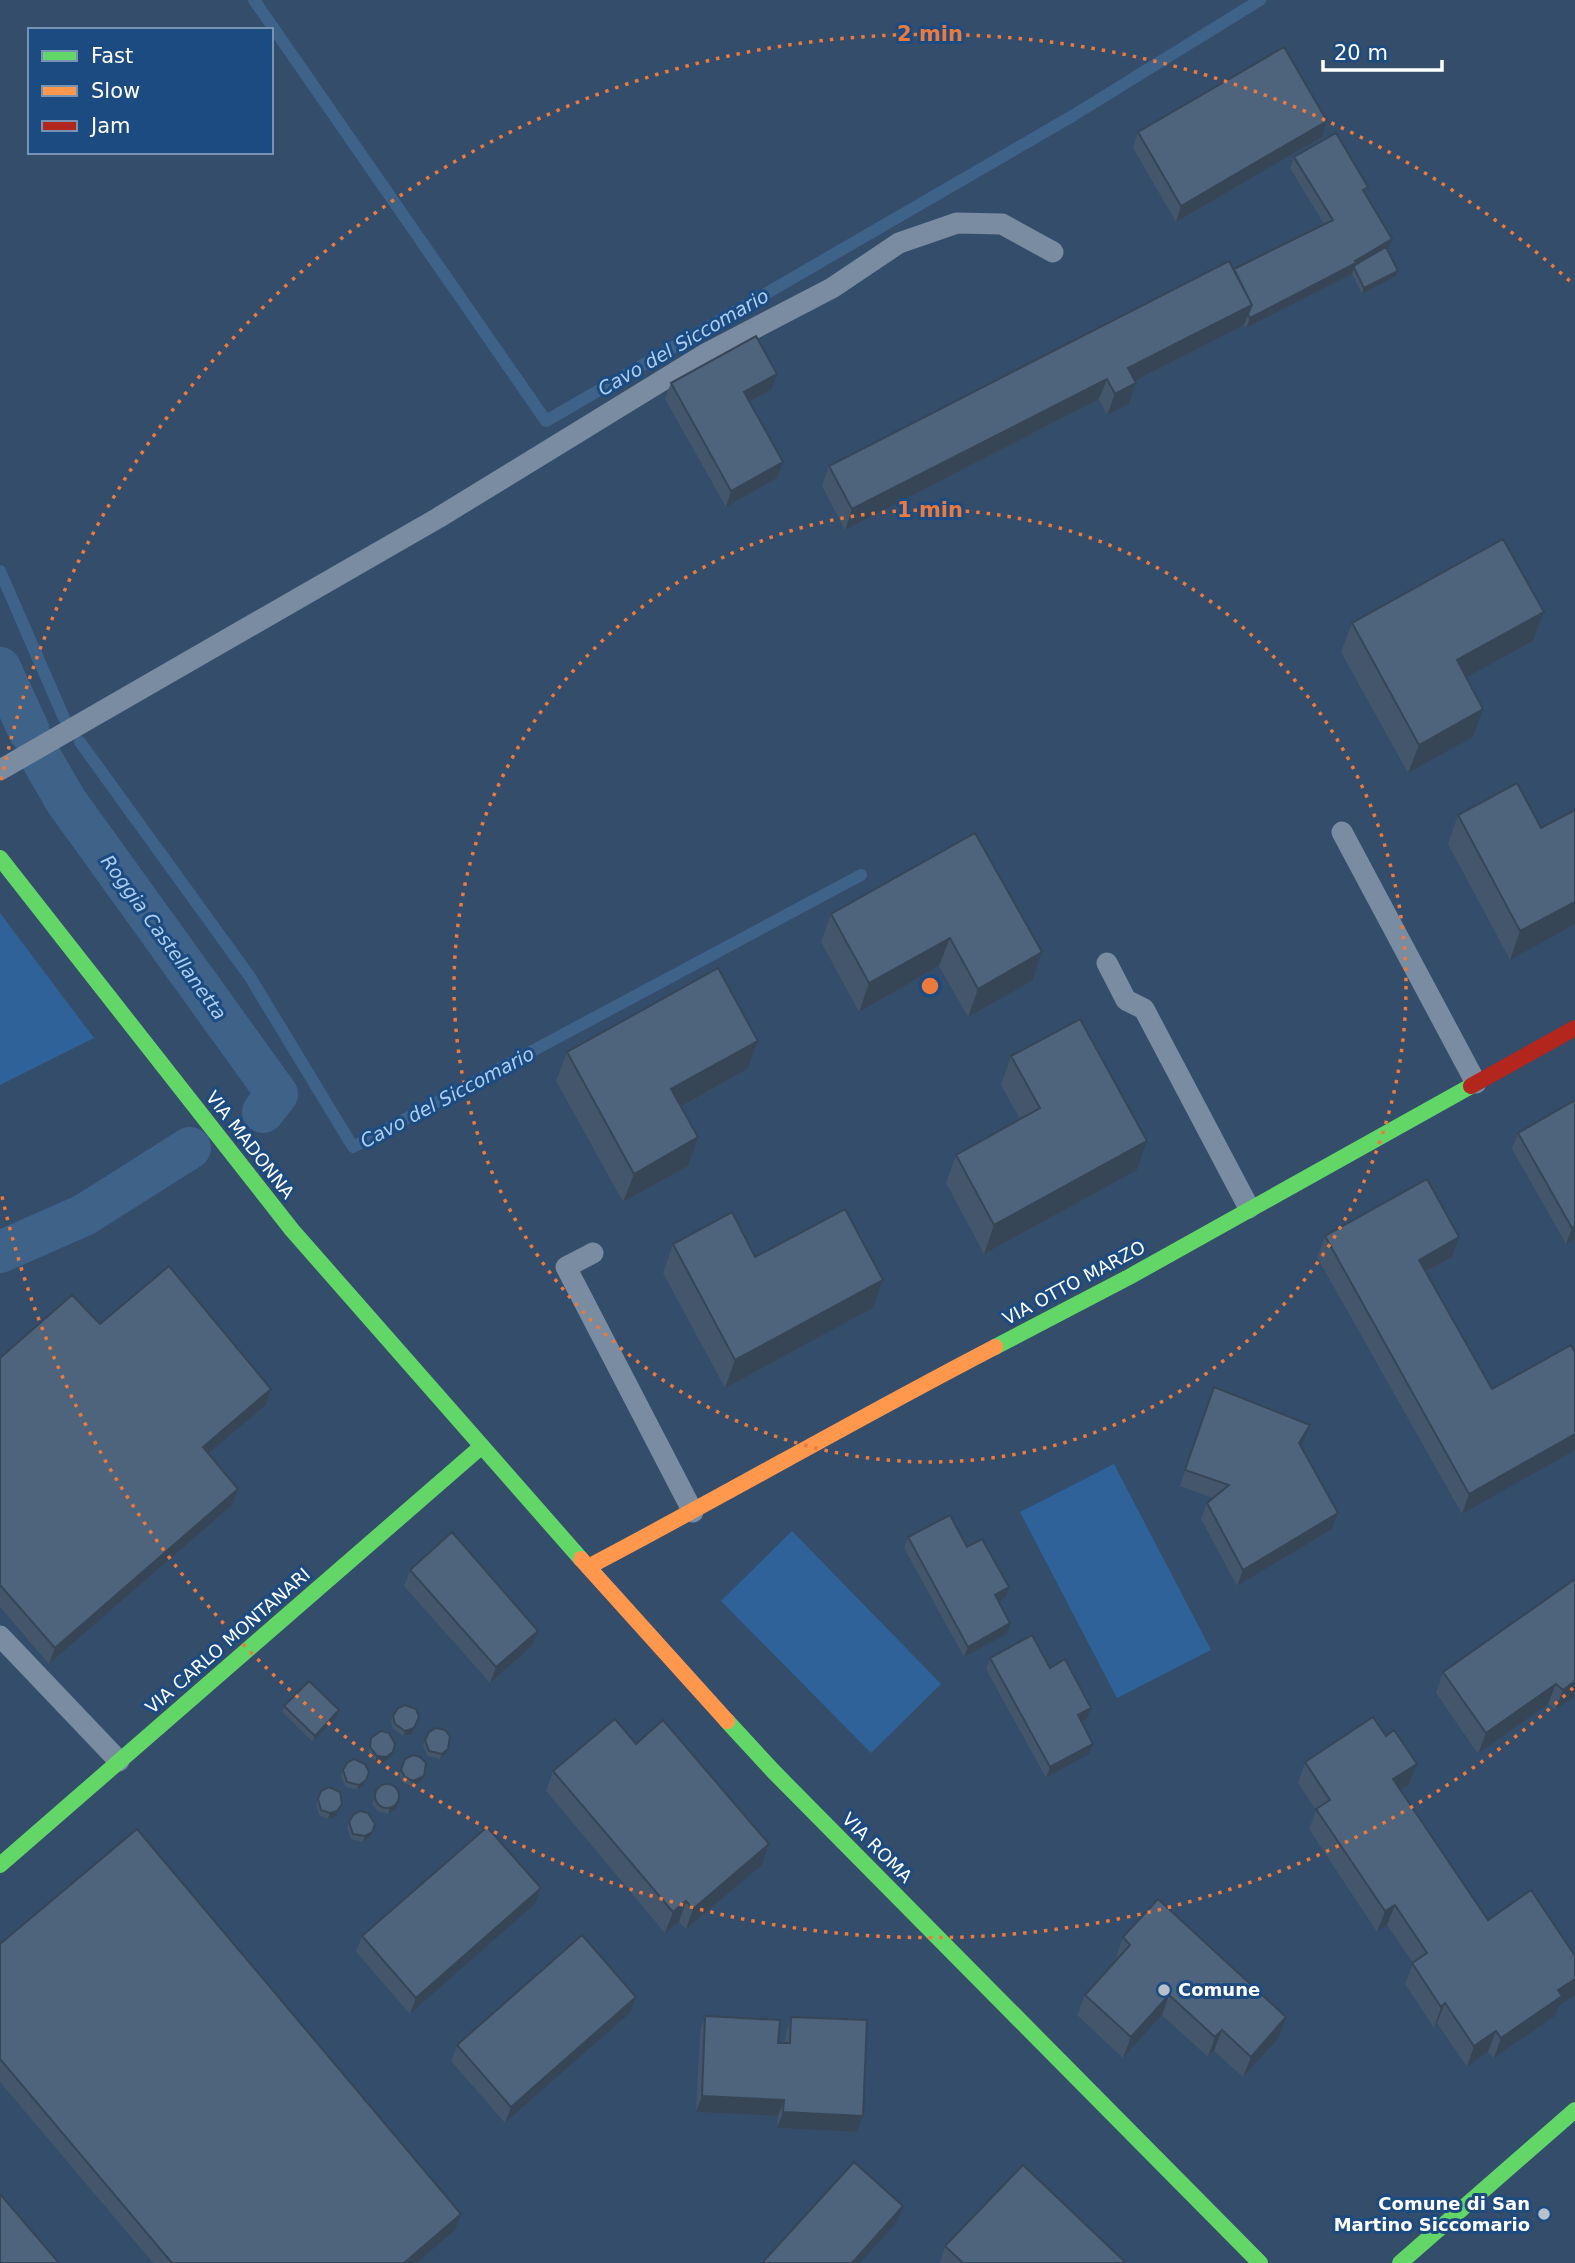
<svg xmlns="http://www.w3.org/2000/svg" width="1575" height="2263" font-family="'DejaVu Sans',sans-serif">
<style>
.green{fill:#30629a}
.lines{fill:none;stroke-linecap:round;stroke-linejoin:round}
.stream{stroke:#3f6289;stroke-width:12}
.canal{stroke:#3f6289;stroke-width:42}
.lane{stroke:#798ca1;stroke-width:21}
.fast{stroke:#63d668;stroke-width:16}
.slow{stroke:#ff974d;stroke-width:16}
.jam{stroke:#b3261e;stroke-width:16}
.wall{fill:#43566b}
.shaded-wall{fill:#374657}
.building{fill:#4e647c;stroke:#374657;stroke-width:2}
.ring{fill:none;stroke:#ed7a3d;stroke-width:3.5;stroke-dasharray:3.5 7}
.poi-dot{fill:#b8c1cb;stroke:#1c4b82;stroke-width:2.5}
.labels{text-anchor:middle;stroke-width:6;stroke-linejoin:round;paint-order:stroke}
.street-label{font-size:18px;fill:#fff;stroke:#1c4b82}
.poi-label{font-size:18px;font-weight:bold;fill:#fff;stroke:#1c4b82;text-anchor:start}
.water-label{font-size:19px;font-style:italic;fill:#accef2;stroke:#1c4b82}
.centre{fill:#ed7a3d;stroke:#1c4b82;stroke-width:3.5}
.ring-label{font-size:21px;text-anchor:middle;font-weight:bold;fill:#ed7a3d;stroke:#1c4b82;stroke-width:6;stroke-linejoin:round;paint-order:stroke}
</style>
<rect width="100%" height="100%" fill="#334d6b"/>
<path class="green" d="M0,913l94,125 -94,47z
M1114,1464l97,186 -94,48 -97,-186z
M792,1531l149,153 -70,69 -150,-152z"/>
<g class="lines">
<path class="stream" d="M254,0l292,421 528,-306 186,-115
M0,571l64,147
M80,742l170,235 103,170 508,-272"/>
<path class="canal" d="M0,668l29,63
M41,758l25,43 211,293 -14,18
M0,1252l84,-37 106,-67"/>
<path class="lane" d="M0,770l438,-252 269,-165 125,-65 67,-45 58,-20 45,1 51,28
M1342,832l134,251
M1107,963l19,37 18,9 105,199
M593,1253l-27,14 127,245
M0,1636l119,125"/>
<path class="fast" d="M0,858l292,372 289,329
M995,1347l134,-70 342,-191
M727,1721l47,51 486,491
M0,1865l482,-419
M1400,2263l175,-153"/>
<path class="slow" d="M581,1559l146,162
M588,1567c137,-72 270,-149 407,-220"/>
<path class="jam" d="M1471,1086l104,-58"/>
</g>
<path class="wall" d="M1327,121l-5,16 -146,85 -43,-74 5,-16z
M1294,157l72,36 21,57 11,21 -2,5 -34,18 -10,-20 -106,54 -2,-3 -109,56 1,2 -7,21 -22,11 -8,-16 -254,131 -23,-44 7,-20 405,-197 90,-45 -34,-56z
M671,383l100,7 -22,12 28,76 -51,29 -61,-108z
M1544,612l-11,29 -67,37 7,59 -65,36 -67,-121 11,-29z
M1575,810l-65,150 -62,-116 10,-29 83,13z
M975,833l57,148 -64,36 -29,-51 -80,46 -38,-70 10,-28z
M567,1052l180,17 -66,38 17,30 -10,29 -65,36 -67,-121z
M1011,1056l136,85 -10,29 -153,84 -38,-71 10,-28 64,-36 -19,-34z
M1575,1100v139l-9,5 -54,-95 6,-16z
M1325,1236l134,1 -7,20 -26,15 66,117 83,-37 -113,162 -145,-257z
M673,1244l82,13 128,23 -10,28 -148,80 -62,-115z
M100,1324l171,65 -5,16 -57,48 23,52 -183,159 -49,-57v-249z
M1214,1387l90,54 -3,5 37,67 -6,16 -95,57 -36,-67 6,-16 6,-5 -33,-12z
M908,1537l59,10 38,51 -6,3 8,33 -43,23 -60,-109z
M410,1570l122,76 -42,37 -86,-97z
M1575,1579l-2,119 -18,12 -7,-6 -70,50 -42,-61 7,-21z
M990,1658l60,10 41,40 -4,11 -6,3 8,32 -43,24 -60,-109z
M284,1706l55,4 -2,6 -24,26 -31,-30z
M393,1716l24,6 -5,12 -9,2 -10,-7 -2,-8z
M1386,1736l31,28 -8,20 -9,6 88,130 87,36v39l-16,11 -4,10 -61,42 -6,-6 -21,15 -30,-44 -3,5 -29,-44 8,-21 -26,-38 -10,7 -68,-103 7,-19 -18,-27 7,-21z
M371,1738l20,19 -7,5h-9l-7,-10z
M425,1740l23,9 -2,5 -6,5 -13,-3 -4,-11z
M636,1744l133,100 -7,21 -76,64 -7,-7 -14,11 -119,-142 7,-20z
M405,1759l17,22 -11,5 -8,-3 -4,-7z
M343,1770l21,15 -7,5 -12,-3 -4,-11z
M378,1787l18,22 -8,5 -11,-3 -5,-7z
M318,1799l24,5 -2,5 -5,8 -7,2 -9,-4 -3,-11z
M349,1822l21,15 -7,5 -12,-3 -4,-11z
M541,1888l-6,16 -125,110 -54,-62 6,-16z
M1123,1937l163,80 -7,21 -36,39 -29,-26 -6,6 -46,-42 -39,43 -46,-43 8,-20 32,-36 -1,-1z
M0,1944l455,286 -38,33h-264l-153,-181z
M636,1997l-6,16 -125,110 -54,-62 6,-16z
M705,2016l73,27h7l1,-10 5,-16 66,115 -80,-4 1,-12 -82,-4 4,-80z
M945,2246l181,17h-186z"/>
<path class="shaded-wall" d="M1327,121l-5,16 -146,85 5,-16z
M1392,239l-4,11 -34,20v-2l-2,6 -106,54 4,-10 105,-57z
M1398,271l-2,5 -34,18 2,-6z
M1252,305l-8,20 -123,63 7,-20z
M777,374l-6,16 -33,18 6,-16z
M1107,379l-8,20 -254,131 7,-21z
M1136,383l-7,21 -22,11 8,-21z
M783,462l-6,16 -51,29 5,-16z
M1544,612l-11,29 -87,48 11,-29z
M1483,709l-10,28 -65,36 11,-28z
M1575,902v22l-65,36 10,-29z
M950,938l-11,28 -80,46 10,-29z
M1042,952l-10,29 -64,36 10,-28z
M758,1041l-11,28 -86,49 10,-29z
M698,1137l-10,29 -65,36 11,-28z
M1147,1141l-10,29 -153,84 10,-29z
M1575,1226v13l-9,5 6,-16z
M1459,1237l-7,20 -41,23 8,-20z
M883,1280l-10,28 -148,80 10,-28z
M271,1389l-5,16 -69,58 6,-16z
M1310,1425l-6,16 -11,18 6,-16z
M1575,1434v16l-113,64 7,-20z
M238,1489l-6,16 -183,159 6,-16z
M1338,1513l-6,16 -95,57 6,-16z
M1009,1587l-4,11 -14,8 4,-11z
M1010,1623l-3,11 -43,23 4,-10z
M538,1631l-6,15 -42,37 6,-16z
M1575,1674v18l-2,6 -18,12 8,-20z
M1556,1684l-8,20 -70,50 8,-21z
M1091,1708l-4,11 -13,7 4,-11z
M339,1710l-2,6 -24,26 2,-6z
M419,1717l-7,17 -9,2 2,-5z
M1093,1744l-4,10 -43,24 4,-11z
M448,1749l-2,5 -6,5 2,-5z
M393,1752l-2,5 -7,5h-9l2,-6z
M1417,1764l-8,20 -23,16 7,-21z
M424,1776l-2,5 -11,5 2,-5z
M366,1780l-2,5 -7,5 2,-5z
M342,1804l-2,5 -5,8 -7,2 2,-6z
M398,1804l-2,5 -8,5 2,-6z
M372,1832l-2,5 -7,5 2,-6z
M769,1844l-7,21 -76,64 7,-20z
M541,1888l-6,16 -125,110 6,-16z
M686,1901l-7,21 -14,11 8,-21z
M1395,1905l-8,20 -10,7 8,-21z
M1575,1979v16l-16,11 -4,10 -61,42 7,-20 57,-48z
M1169,1995l-7,20 -39,43 8,-21z
M636,1997l-6,16 -125,110 6,-16z
M1445,2003l-8,20 -3,5 7,-21z
M1286,2017l-7,21 -36,39 8,-20z
M1222,2030l-8,21 -6,6 7,-20z
M1496,2031l-8,21 -21,15 7,-21z
M702,2096l82,4 -6,16 -82,-4z
M783,2112l80,4 -6,16 -80,-4z
M903,2206l-6,16 -37,41h-8z
M461,2214l-6,16 -38,33h-13z"/>
<path class="building" d="M1284,47l43,74 -146,85 -43,-74z
M1336,133l32,54 -5,3 29,49 -37,22 1,2 -106,55 -2,-4 4,-9 -18,-36 99,-49 -39,-63z
M1386,247l12,24 -34,17 -10,-20 1,-3z
M1229,261l23,44 -124,63 8,15 -21,11 -8,-15 -255,130 -23,-43z
M756,336l21,38 -33,18 39,70 -52,29 -60,-108z
M1503,539l41,73 -87,48 26,49 -64,36 -67,-122z
M1517,783l24,45 34,-18v92l-55,29 -62,-116z
M975,833l67,119 -64,37 -28,-51 -81,45 -38,-69z
M718,968l40,73 -87,48 27,48 -64,37 -67,-122z
M1080,1019l67,122 -153,84 -38,-70 84,-47 -29,-52z
M1575,1100v126l-3,2 -54,-95z
M1427,1179l32,58 -40,23 73,129 79,-44 4,7v82l-106,60 -144,-258z
M845,1209l38,71 -148,80 -62,-116 59,-32 23,45z
M169,1266l102,123 -68,58 35,42 -183,159 -55,-63v-227l72,-63 28,29z
M1214,1387l96,38 -11,18 39,70 -95,57 -36,-67 22,-18 -44,-15z
M950,1515l17,32 15,-8 27,48 -14,8 15,28 -42,24 -60,-110z
M452,1532l86,99 -42,36 -86,-97z
M1575,1579v102l-12,9 -7,-6 -70,49 -43,-61z
M1032,1635l18,33 15,-9 26,49 -13,7 15,29 -43,23 -60,-109z
M309,1681l30,29 -24,26 -31,-30z
M405,1705l11,4 3,8 -5,11 -9,3 -10,-7 -2,-8 5,-8z
M1373,1717l13,19 8,-6 23,34 -24,15 95,141 43,-30 44,66v23l-17,11 4,6 -61,42 -5,-7 -22,15 -29,-43 -4,4 -29,-44 15,-10 -32,-48 -10,6 -69,-102 14,-9 -25,-38z
M615,1719l21,25 27,-24 106,124 -76,65 -7,-8 -13,11 -120,-141z
M436,1728l9,2 5,6 -2,13 -6,5 -13,-3 -4,-11 4,-8z
M381,1731l8,2 6,11 -2,8 -7,5 -9,-1 -7,-9 1,-9z
M413,1755l7,2 6,6 -2,13 -11,5 -8,-4 -4,-7 4,-11z
M354,1759l11,5 4,8 -3,8 -7,5 -12,-3 -4,-12 4,-7z
M375 1796a12 12 0 1 1 24 0a12 12 0 1 1-24 0Z
M329,1787l11,5 2,12 -5,7 -7,2 -9,-3 -3,-11 3,-8z
M360,1811l8,2 7,11 -3,8 -7,4 -12,-2 -4,-12 4,-7z
M487,1827l54,61 -125,110 -54,-62z
M137,1829l324,385 -57,49h-232l-172,-204v-115z
M1158,1899l128,118 -35,40 -29,-27 -7,7 -46,-42 -38,42 -46,-42 45,-50 -7,-8z
M582,1935l54,62 -125,110 -54,-62z
M705,2016l75,4 -2,23h12l1,-26 76,3 -4,96 -80,-4 1,-12 -82,-4z
M854,2162l49,44 -51,57h-90z
M1023,2165l103,98h-163l-18,-17z
M0,2194l59,69h-59z"/>
<g class="ring">
<circle cx="930" cy="986" r="476"/>
<path d="M1573 1688A952 952 0 0 1 1 1192M1 780A952 952 0 0 1 1573 284"/>
</g>
<g class="poi-dot">
<circle cx="1164" cy="1990" r="7"/>
<circle cx="1544" cy="2214" r="7"/>
</g>
<g class="labels">
<g class="street-label">
<text transform="translate(250 1145) rotate(52)" y="6">VIA MADONNA</text>
<text transform="translate(1074 1283) rotate(-28)" y="6">VIA OTTO MARZO</text>
<text transform="translate(228 1641) rotate(-41)" y="6">VIA CARLO MONTANARI</text>
<text transform="translate(877 1848) rotate(45)" y="6">VIA ROMA</text>
</g>
<g class="poi-label">
<text x="1178" y="1996">Comune</text>
<text x="1530" y="2210" text-anchor="end">Comune di San<tspan x="1530" dy="21">Martino Siccomario</tspan></text>
</g>
<g class="water-label">
<text transform="translate(683 342) rotate(-30)" y="7">Cavo del Siccomario</text>
<text transform="translate(164 937) rotate(54)" y="7">Roggia Castellanetta</text>
<text transform="translate(447 1097) rotate(-28)" y="7">Cavo del Siccomario</text>
</g>
</g>
<circle cx="930" cy="986" r="10" class="centre"/>
<g class="ring-label">
<text x="930" y="41">2 min</text>
<text x="930" y="517">1 min</text>
</g>
<rect x="28" y="28" width="245" height="126" fill="#1c4b82" stroke="#7793b4" stroke-width="2"/>
<rect x="42" y="51" width="35" height="10" fill="#63d668" stroke="#7793b4" stroke-width="2"/>
<text x="91" y="63" font-size="21" fill="#ffffff">Fast</text>
<rect x="42" y="86" width="35" height="10" fill="#ff974d" stroke="#7793b4" stroke-width="2"/>
<text x="91" y="98" font-size="21" fill="#ffffff">Slow</text>
<rect x="42" y="121" width="35" height="10" fill="#b3261e" stroke="#7793b4" stroke-width="2"/>
<text x="91" y="133" font-size="21" fill="#ffffff">Jam</text>
<path d="M1323 60v10h119v-10" fill="none" stroke="#ffffff" stroke-width="3.5"/>
<text x="1334" y="60" font-size="21" fill="#ffffff" stroke="#1c4b82" stroke-width="5" paint-order="stroke">20 m</text>
</svg>
